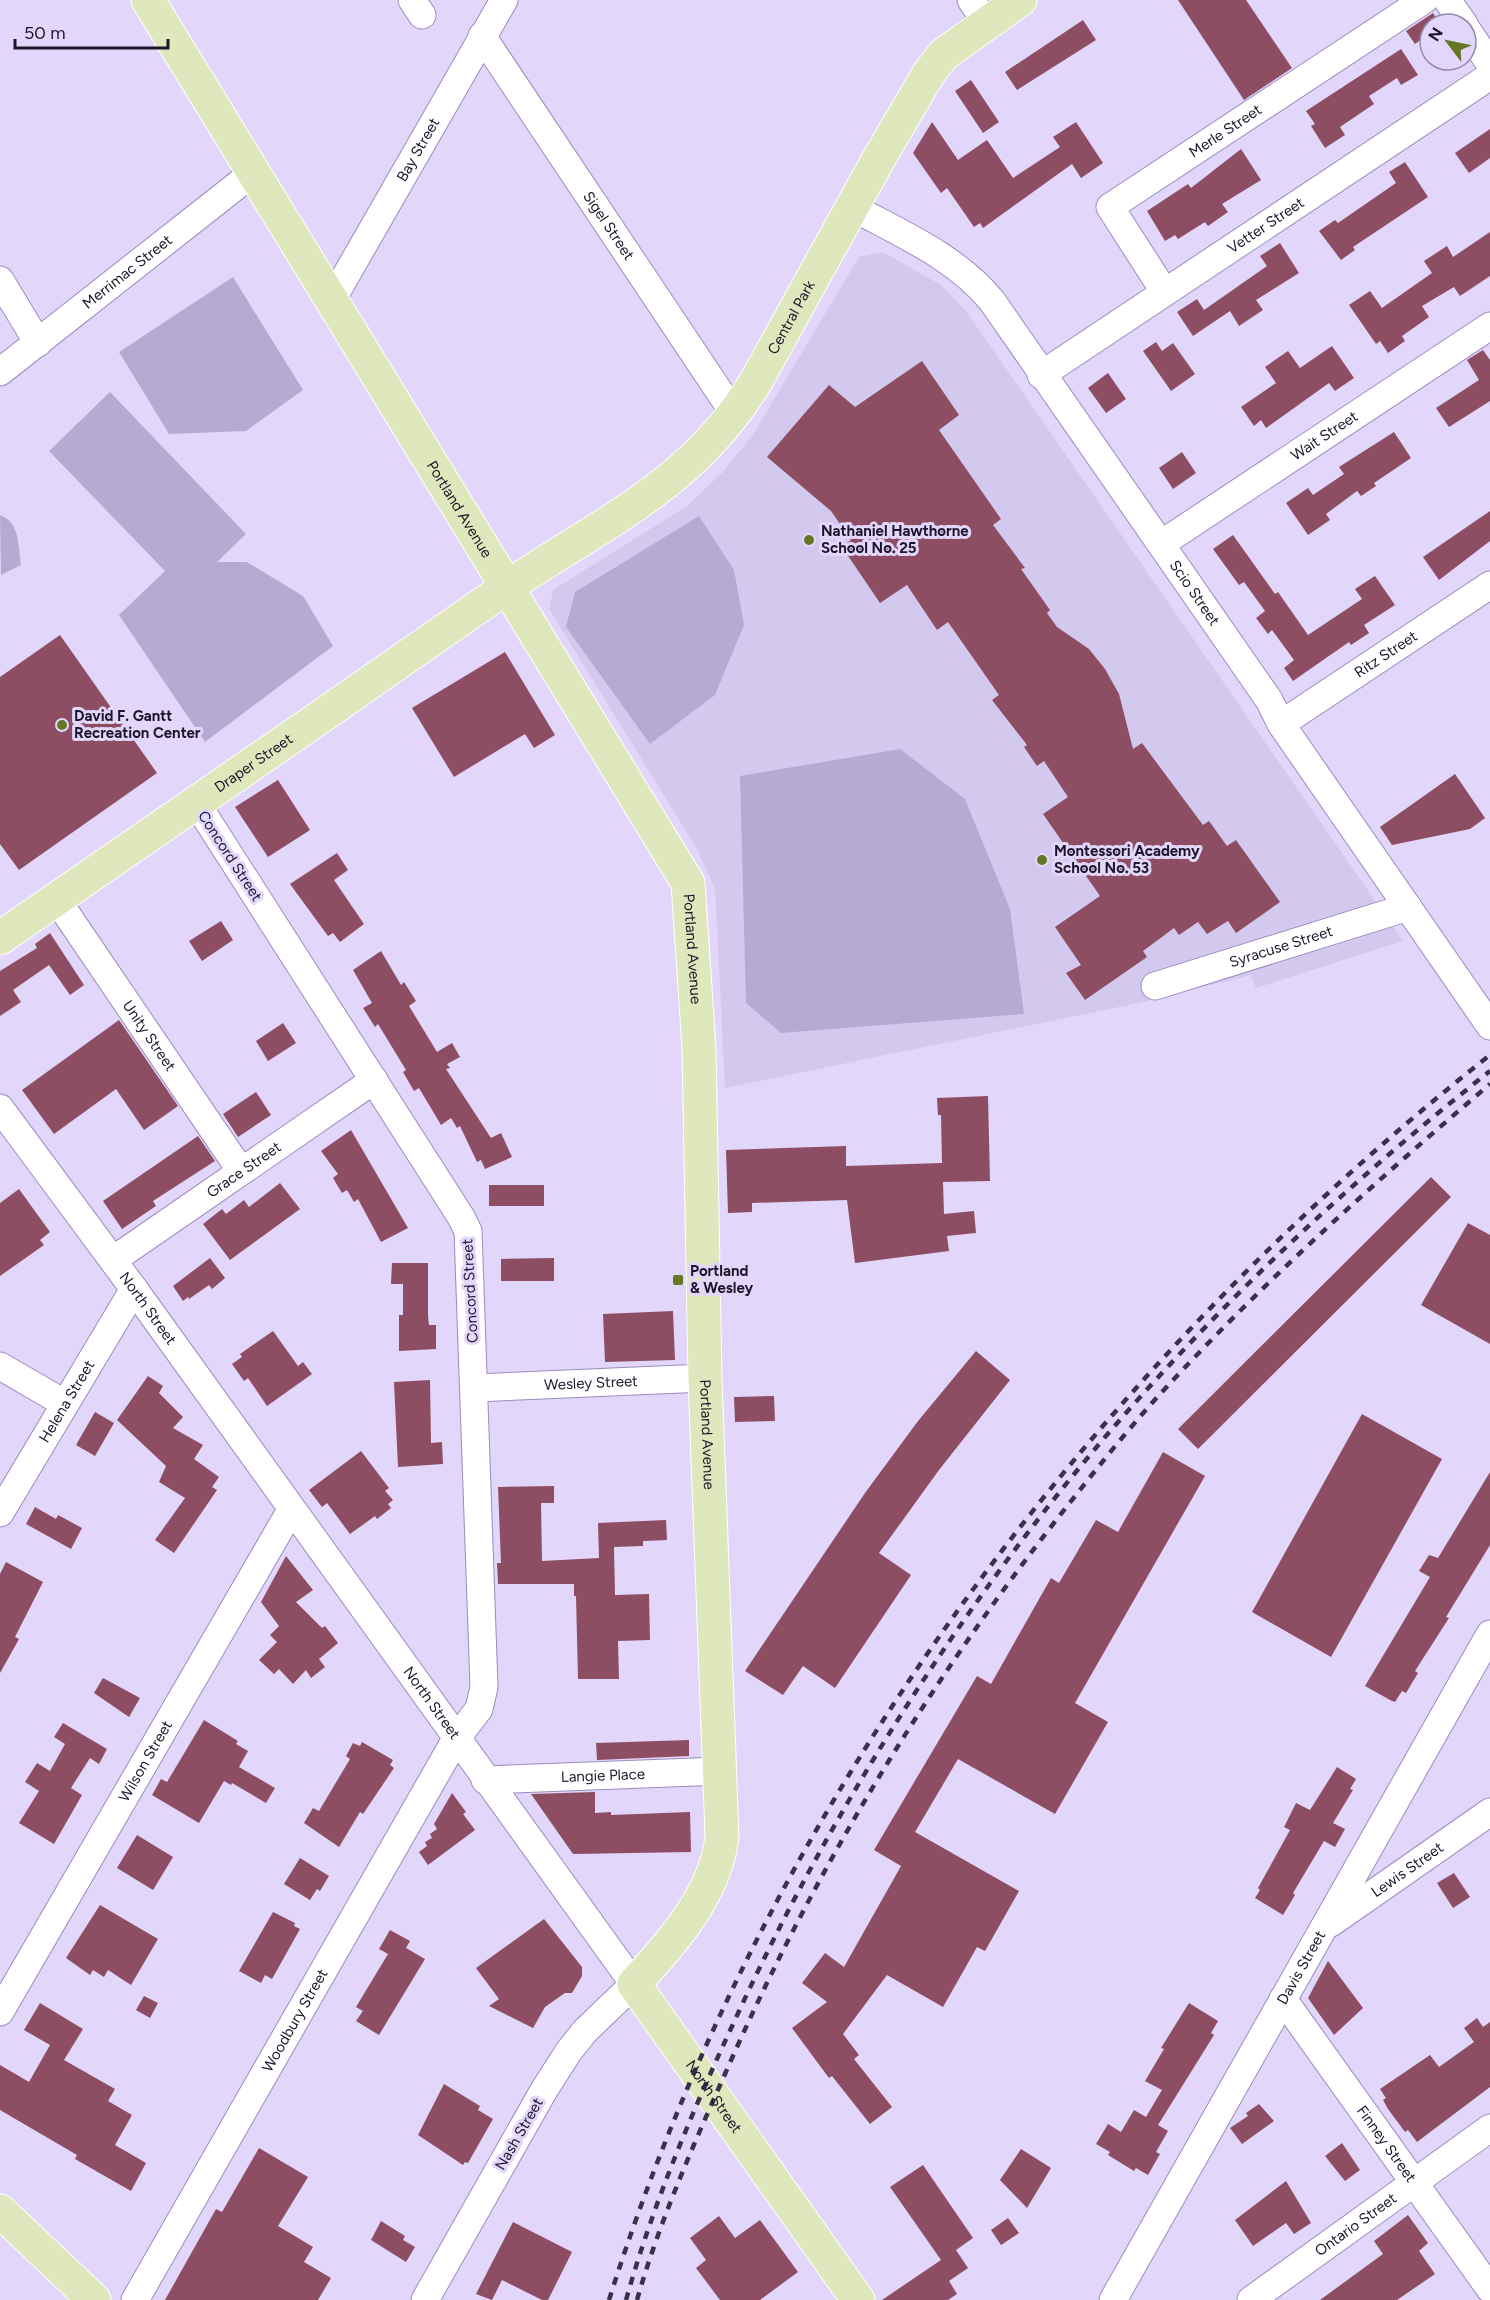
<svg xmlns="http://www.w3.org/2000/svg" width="1490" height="2300" font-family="Figtree,sans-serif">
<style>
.built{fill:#d3c9ef}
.green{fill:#b6aad3}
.building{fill:#8d4d63}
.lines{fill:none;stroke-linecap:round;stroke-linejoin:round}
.minor-casing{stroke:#9c8ac1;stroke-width:29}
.major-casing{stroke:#fff;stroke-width:35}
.minor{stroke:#fff;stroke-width:27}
.major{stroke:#dee8bc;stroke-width:33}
.rail{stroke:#393149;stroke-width:4.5;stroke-dasharray:8 8;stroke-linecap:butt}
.poi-dot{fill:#677623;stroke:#e2d7fb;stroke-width:2}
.labels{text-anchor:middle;stroke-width:6;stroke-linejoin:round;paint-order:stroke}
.street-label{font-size:15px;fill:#1d162b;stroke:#e2d7fb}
.poi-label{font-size:15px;font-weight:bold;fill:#1d162b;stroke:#e2d7fb;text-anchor:start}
</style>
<rect width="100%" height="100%" fill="#e2d7fb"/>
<path class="built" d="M883,252l58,33 25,26 437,630 -147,47 -5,-13 -112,28 -414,85 -10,-199 -18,-40 -148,-240 4,-19 134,-84 36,-34 31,-39 105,-176z"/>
<path class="green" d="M233,277l70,113 -57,41 -77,3 -50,-82z
M110,392l136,142 -29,28h30l56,34 30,50 -128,96 -86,-127 46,-44 -116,-120z
M0,515c20,7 18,31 21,50l-20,10z
M699,516l35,54 10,55 -29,70 -65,49 -84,-117 9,-35z
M900,749l65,50 45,110 14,105 -243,19 -35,-30 -6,-227z"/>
<path class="building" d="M1178,0h68l46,68 -48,32z
M1433,13l7,11h-10v9l-15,11 -9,-13z
M1083,20l13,20 -79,50 -12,-18z
M1401,49l17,26 -17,10 -4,-7 -28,18 5,8 -34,23 5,8 -20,13 -14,-22 4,-2 -9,-13z
M971,80l28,42 -16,11 -28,-42z
M932,122l26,38 29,-20 26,38 47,-31 -7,-10 23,-15 27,41 -22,15 -9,-14 -89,64 -3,-5 -6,4 -27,-39 -6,5 -28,-40z
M1490,129v29l-21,15 -14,-20z
M1241,149l20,31 -39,24 6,8 -20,14 -3,-4 -27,17 -3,-4 -10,6 -18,-30 41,-27 3,4z
M1405,162l23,35 -75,50 2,3 -14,10 -22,-29 16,-11 3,3 58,-40 -7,-11z
M1490,232v44l-30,20 -6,-9 -32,19 7,11 -27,19 3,5 -17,12 -8,-12 -4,3 -27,-39 21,-14 12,17 50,-35 -8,-12 23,-15 6,11z
M1280,243l19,30 -43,27 7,10 -24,16 -9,-15 -37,25 -16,-24 20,-13 7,11 63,-44 -7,-10z
M1156,342l6,9 11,-8 22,31 -24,17 -28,-40z
M1332,346l22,32 -19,13 -6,-8 -63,45 -5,-8 -7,6 -13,-19 35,-24 -11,-16 23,-16 12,17z
M1483,350l7,10v41l-41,26 -13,-19 43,-28 -12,-20z
M922,361l37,54 -20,15 62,89 -8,6 32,43 -4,1 29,41 -3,3 10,14 32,22 16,20 14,25 14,55 9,-6 61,82 6,-4 18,25 9,-6 44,62 -44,31 -8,-12 -21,13 -9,-12 -19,13 -5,-7 -31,23 4,6 -62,43 -19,-27 15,-8 -26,-38 45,-31 -57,-82 25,-17 -24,-36 -7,5 -13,-19 3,-2 -35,-45 7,-5 -51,-73 -11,8 -30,-45 -27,18 -38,-56 9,-7 -20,-29 -64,-54 62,-72 26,22z
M1108,373l18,26 -20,14 -18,-25z
M1394,432l17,26 -37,25 2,3 -15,10 -4,-5 -31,23 4,6 -22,15 -22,-32 22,-15 5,7 31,-21 -5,-7z
M1182,452l14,21 -23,16 -14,-21z
M1490,511v30l-51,39 -16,-23z
M1233,535l42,59 3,-2 30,43 54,-36 -7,-10 20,-13 20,29 -31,20 5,8 -18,12 -2,-3 -56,39 -9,-13 10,-8 -22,-30 -4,4 -12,-16 9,-7 -21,-29 -5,3 -26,-36z
M60,635l97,138 -138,97 -19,-26v-167z
M505,652l50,83 -21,13 -9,-14 -71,43 -42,-69z
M1455,774l30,44 -15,11 -78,16 -12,-18z
M278,780l32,50 -42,27 -33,-50z
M337,853l11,17 -14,10 30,44 -24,18 -7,-9 -5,3 -38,-52z
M221,921l12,19 -31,21 -13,-20z
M50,933l34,52 -14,10 -21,-30 -36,25 8,12 -21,14v-45l37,-23 -2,-4z
M381,951l20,34 3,-3 12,19 -7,5 28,46 15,-9 8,14 -13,7 3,4 -4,1 45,69 10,-5 11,24 -27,12 -4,-9 -4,2 -17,-36 -3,2 -6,-10 -10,7 -22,-37 -5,3 -11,-19 3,-2 -28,-46 -3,3 -12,-19 9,-5 -19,-33z
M119,1020l59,86 -34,24 -28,-41 -62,45 -32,-44z
M283,1023l13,20 -28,18 -12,-20z
M256,1092l15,23 -33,22 -15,-23z
M988,1096l2,85 -47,1 1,32 30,-3 2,22 -29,3 2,15 -94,12 -8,-63 -95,3v9l-24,1 -2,-63 120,-4v20l96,-3 -1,-48h-3l-1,-17z
M351,1130l57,98 -27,14 -23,-43 -4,3 -7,-12 -5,3 -9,-15 5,-4 -17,-23z
M198,1136l17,25 -62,40 3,5 -34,23 -19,-28z
M1431,1177l20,20 -253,252 -20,-20z
M280,1183l20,26 -70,51 -27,-36 19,-15 4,5 18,-14 5,7z
M489,1185h55v21h-55z
M19,1189l31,43 -10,8 4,5 -44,31v-73z
M1468,1223l22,12v109l-69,-39z
M210,1258l15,20 -13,11 -3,-4 -20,14 -1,-2 -5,4 -10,-15z
M554,1258v23h-53v-22z
M392,1263h36v52l1,10h7v24l-37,2v-36h4v-31h-12z
M673,1311l2,49 -70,2 -2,-48z
M273,1331l25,35 5,-4 9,12 -45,32 -19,-28 -4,3 -12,-17 10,-7 -2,-3z
M976,1351l34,29 -71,90 -60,83 32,22 -76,113 -32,-22 -20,29 -38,-24 120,-178 53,-72z
M148,1376l15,10 -4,7 24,24 -10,11 30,17 -9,14 25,18 -7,10 5,3 -43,63 -19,-13 30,-42 -26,-16 7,-16 -49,-46z
M430,1380l1,63 11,-1 1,22 -45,3 -4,-85z
M774,1396l1,25 -40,1 -1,-25z
M95,1412l19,11 -19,33 -19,-11z
M1362,1414l80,45 -111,198 -79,-45z
M361,1451l28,37 -4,3 8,9 -5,4 3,4 -14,11 -2,-3 -25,18 -23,-31 -5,4 -13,-17z
M1163,1452l42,24 -130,227 33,19 -53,92 -97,-55 -43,73 104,59 -34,60 -8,-4 -34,60 -56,-32 -44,59 16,21 -5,4 38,48 -22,17 -38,-48 -3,2 -37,-50 35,-26 -25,-19 23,-30 19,14 57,-101 -27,-16 103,-174 14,8 60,-106 8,5 37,-63 22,12z
M1490,1472v73l-44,72 3,1 -34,53 3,2 -12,20 -4,-2 -7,11 -5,-2 -25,-14 65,-109 -11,-6 10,-16 9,3z
M554,1486v17h-13l1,58 57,-3 -1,-35 68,-3 1,20 -24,1v5l-29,1 1,48 34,-1 1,46 -32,1 1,38h-41l-2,-83h-2v-12h-76l-1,-21h4l-3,-76z
M35,1507l21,12 2,-4 24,13 -11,21 -45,-25z
M286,1556l27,34 -17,12 26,26 3,-2 13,17 -19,16 6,8 -14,11 -5,-8 -13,14 -14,-15 -5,5 -15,-14 18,-18 -7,-7 9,-9 -18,-24z
M6,1562l37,20 -28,55 4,2 -19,34v-99z
M103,1678l37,20 -11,19 -35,-24z
M204,1720l34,21 -2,3 12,7 -9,16 36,21 -9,15 -34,-20 -1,2 -7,-4 -25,42 -47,-28 9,-16 6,3z
M63,1723l44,26 -8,15 -9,-6 -19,30 11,7 -28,49 -35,-21 20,-32 -14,-9 12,-19 13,8 15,-27 -11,-7z
M689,1740v16l-92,4 -1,-17z
M362,1742l31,18 -3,5 4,3 -31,46 -3,-2 -21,35 -35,-24 9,-15 6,3 31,-52 -4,-3 7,-13 7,3z
M1337,1767l19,12 -6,10 3,1 -20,33 12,6 -10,18 -11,-6 -31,52 2,2 -12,20 -28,-17 5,-8 -2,-2 32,-58 -6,-3 12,-24 14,7z
M595,1792v21l16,-1v3l79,-3 1,40 -118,2 -42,-60z
M452,1793l14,19 -3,2 12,16 -47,35 -9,-13 8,-6 -2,-4 7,-4 -2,-4 7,-5 -3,-5z
M137,1835l36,22 -20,33 -36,-22z
M300,1858l29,18 -9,15 -3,-2 -7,11 -26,-16z
M1454,1873l16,24 -17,11 -16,-25z
M100,1905l58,34 -27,46 -23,-15 -4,7 -11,-7 -3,5 -24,-17z
M273,1912l22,11 -1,3 6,3 -28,50 -7,-4 -4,8 -22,-12z
M544,1919l38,48v9l-10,17h-7l-20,14 -12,21 -44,-22 10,-7 -23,-31z
M390,1930l20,11 -4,7 19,11 -46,76 -23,-14 7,-10 -7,-4 32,-53 -9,-5z
M1328,1961l35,47 -29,27 -26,-37z
M144,1996l14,7 -8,15 -14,-8z
M40,2003l43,26 -19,31 51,29 -7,12 24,14 -17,30 31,18 -15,28 -56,-32 2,-4 -77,-45v-45l29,17 21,-37 -26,-15z
M1189,2003l29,18 -7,12 3,2 -56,90 10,6 -12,21 4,2 -12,21 -12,-7 -2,3 -26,-16 2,-3 -14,-8 12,-20 13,8 13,-22 12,7 16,-27 -17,-9 19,-32 -3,-1z
M1477,2018l6,9 7,-5v65l-73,55 -9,-12 -3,2 -17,-23 -5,-9 3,-2 -6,-9 50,-34 9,12 35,-25 -10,-14z
M444,2084l36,22 -2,4 15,9 -25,44 -3,-1 -2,3 -45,-30z
M1259,2104l15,17 -32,23 -12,-16 18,-12 -2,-3z
M1342,2143l18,27 -15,11 -20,-25z
M259,2148l49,29 -30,49 35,21 -9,15 27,16 -13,22h-153l51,-91 6,3z
M1021,2149l30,19 -24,40 -27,-28z
M923,2165l50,73 -17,12 12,18 -19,13 8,13 -9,6h-66l59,-40 -51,-73z
M1286,2181l25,42 -17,11 -8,-11 -33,23 -18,-26z
M1408,2215l20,28 -9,8 16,23 -38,26h-77l63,-46 -9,-13z
M719,2216l16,22 25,-18 38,52 -38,28h-40l-24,-32 10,-8 -16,-22z
M1008,2218l11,15 -18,12 -10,-15z
M381,2221l24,15 -2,4 12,7 -9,15 -35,-22z
M513,2222l59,30 -24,48h-6l-40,-20 -10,20 -16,-6z"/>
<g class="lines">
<g class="minor-casing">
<g id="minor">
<path d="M412,0l10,15"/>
<path d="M971,0l15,22"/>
<path d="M1447,0l17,24"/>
<path d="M1466,28l24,36"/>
<path id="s1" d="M482,36l253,379"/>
<path id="s2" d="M852,207c49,27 103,49 140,94l277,399 12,24 209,302"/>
<path d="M0,280l38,63"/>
<path id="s3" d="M1164,291l-54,-84 314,-207"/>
<path id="s4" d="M333,298l171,-298"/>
<path id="s5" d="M0,372l254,-200"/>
<path id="s6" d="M1041,375l449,-299"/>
<path id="s7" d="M1161,544l329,-218"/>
<path id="s8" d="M1281,724l209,-139"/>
<path id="s9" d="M57,900l184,271"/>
<path id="s10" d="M1155,986l253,-79"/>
<path id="s11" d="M0,1108l134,181 500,695 -49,47 -16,20 -25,39 -119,210"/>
<path id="s12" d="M113,1260l261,-180"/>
<path d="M0,1366l64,37"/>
<path id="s13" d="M475,1388l230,-10"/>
<path id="s14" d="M0,1513l134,-224"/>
<path id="s15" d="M485,1780l236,-9"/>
<path id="s16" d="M1331,1923l159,-111"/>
<path id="s17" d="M1283,1999l207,290"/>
<path id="s18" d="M0,2012l291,-502"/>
<path id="s19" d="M135,2300l321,-561 23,-30 5,-22 -16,-456 -7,-14 -264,-413"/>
<path id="s20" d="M1113,2300l377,-666"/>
<path id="s21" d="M1251,2300l239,-172"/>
</g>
</g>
<g class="major-casing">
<g id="major">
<path id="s22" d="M148,0l540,883 11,165 6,330 17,459c-7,58 -50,106 -88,147l224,316"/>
<path id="s23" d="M0,938c165,-114 330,-227 494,-342 100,-70 194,-105 261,-213l122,-221 52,-89 15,-19 76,-54"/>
<path d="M0,2211l94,89"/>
</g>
</g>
<use href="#minor" class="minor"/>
<use href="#major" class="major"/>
<path class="rail" d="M609,2300c155,-492 478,-927 881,-1245
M626,2300c27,-96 66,-188 108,-278 105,-230 257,-465 429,-650 100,-109 211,-209 327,-301
M637,2300c22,-77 55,-152 88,-226 90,-206 207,-398 347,-574 33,-42 67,-84 103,-122 98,-105 206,-201 315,-294"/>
</g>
<g class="poi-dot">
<circle cx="809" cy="540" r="6"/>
<circle cx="62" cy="725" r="6"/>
<circle cx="1042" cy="860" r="6"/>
<rect x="672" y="1274" width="12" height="12" rx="3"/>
</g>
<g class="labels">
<g class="street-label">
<text dy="5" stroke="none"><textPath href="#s3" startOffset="238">Merle Street</textPath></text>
<text dy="5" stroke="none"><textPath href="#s4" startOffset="171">Bay Street</textPath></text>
<text dy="5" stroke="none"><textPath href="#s6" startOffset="270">Vetter Street</textPath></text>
<text dy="5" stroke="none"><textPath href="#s1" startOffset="228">Sigel Street</textPath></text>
<text dy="5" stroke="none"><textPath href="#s5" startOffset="162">Merrimac Street</textPath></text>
<text dy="5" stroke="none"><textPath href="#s23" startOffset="1016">Central Park</textPath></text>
<text dy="5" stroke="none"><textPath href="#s7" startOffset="196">Wait Street</textPath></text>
<text dy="5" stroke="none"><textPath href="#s22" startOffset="597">Portland Avenue</textPath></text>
<text dy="5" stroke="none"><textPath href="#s2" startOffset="525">Scio Street</textPath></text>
<text dy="5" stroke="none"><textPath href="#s8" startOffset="126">Ritz Street</textPath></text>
<text dy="5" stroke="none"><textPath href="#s23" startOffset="308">Draper Street</textPath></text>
<text transform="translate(230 856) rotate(57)" y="5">Concord Street</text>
<text dy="5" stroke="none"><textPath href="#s10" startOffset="132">Syracuse Street</textPath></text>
<text dy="5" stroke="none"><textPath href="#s22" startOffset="1101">Portland Avenue</textPath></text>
<text dy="5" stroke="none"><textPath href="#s9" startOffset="164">Unity Street</textPath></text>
<text dy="5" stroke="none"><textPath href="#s12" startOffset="159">Grace Street</textPath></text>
<text transform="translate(470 1291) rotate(-93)" y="5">Concord Street</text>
<text dy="5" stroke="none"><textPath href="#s11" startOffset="249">North Street</textPath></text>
<text dy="5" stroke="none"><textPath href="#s13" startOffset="116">Wesley Street</textPath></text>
<text dy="5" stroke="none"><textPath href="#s14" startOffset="130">Helena Street</textPath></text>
<text dy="5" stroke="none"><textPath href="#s22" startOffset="1587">Portland Avenue</textPath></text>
<text dy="5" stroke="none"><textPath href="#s11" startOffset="735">North Street</textPath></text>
<text dy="5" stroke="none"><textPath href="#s18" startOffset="290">Wilson Street</textPath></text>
<text dy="5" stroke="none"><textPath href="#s15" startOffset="118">Langie Place</textPath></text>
<text dy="5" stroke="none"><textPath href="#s16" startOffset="93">Lewis Street</textPath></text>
<text dy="5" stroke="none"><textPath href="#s20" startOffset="382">Davis Street</textPath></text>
<text dy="5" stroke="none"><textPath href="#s19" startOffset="322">Woodbury Street</textPath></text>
<text dy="5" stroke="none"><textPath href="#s22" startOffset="2302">North Street</textPath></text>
<text transform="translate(519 2134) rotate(-60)" y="5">Nash Street</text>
<text dy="5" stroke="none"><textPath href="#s17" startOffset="178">Finney Street</textPath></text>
<text dy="5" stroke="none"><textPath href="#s21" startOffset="129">Ontario Street</textPath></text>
</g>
<g class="poi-label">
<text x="821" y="536">Nathaniel Hawthorne<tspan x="821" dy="17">School No. 25</tspan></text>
<text x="74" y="721">David F. Gantt<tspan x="74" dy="17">Recreation Center</tspan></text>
<text x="1054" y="856">Montessori Academy<tspan x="1054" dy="17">School No. 53</tspan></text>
<text x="690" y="1276">Portland<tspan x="690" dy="17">&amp; Wesley</tspan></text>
</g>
</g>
<g transform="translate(1448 42) rotate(302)"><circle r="28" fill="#e2d7fb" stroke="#938aa8" stroke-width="1.5"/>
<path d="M0-4.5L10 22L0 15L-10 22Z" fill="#677623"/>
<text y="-9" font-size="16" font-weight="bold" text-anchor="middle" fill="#1d162b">N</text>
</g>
<path d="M15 39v9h153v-9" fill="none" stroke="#1d162b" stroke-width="3"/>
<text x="24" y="39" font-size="18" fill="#1d162b" stroke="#e2d7fb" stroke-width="4.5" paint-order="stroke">50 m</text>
</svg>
